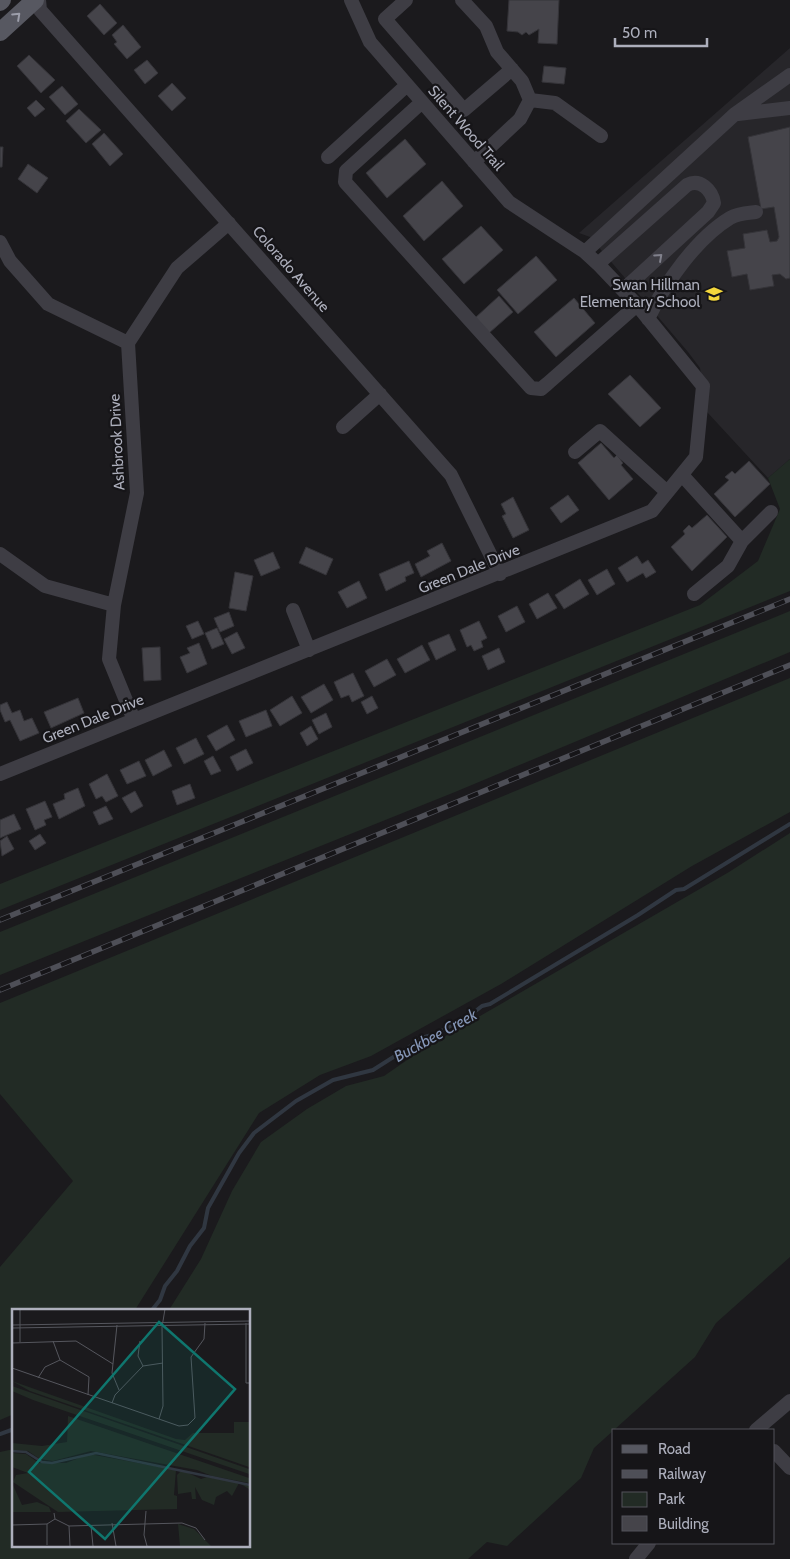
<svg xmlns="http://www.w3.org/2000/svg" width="790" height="1559" font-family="Cabin,sans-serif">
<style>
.built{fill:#27262a}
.green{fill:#222b25}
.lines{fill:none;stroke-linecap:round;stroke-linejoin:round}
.stream{stroke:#303741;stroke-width:4}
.building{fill:#45444a;stroke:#353439}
.minor{stroke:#3e3d44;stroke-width:14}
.major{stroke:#575861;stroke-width:18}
.rail-casing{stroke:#4e4f57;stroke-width:5.5}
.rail{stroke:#161518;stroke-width:4;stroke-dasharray:11;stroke-linecap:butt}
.oneway{stroke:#9c9eaa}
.oneway2{stroke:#81818c}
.labels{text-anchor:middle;stroke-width:4.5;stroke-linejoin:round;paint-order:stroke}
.street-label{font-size:15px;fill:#adafbc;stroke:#161518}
.poi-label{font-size:15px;fill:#adafbc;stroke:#161518;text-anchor:end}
.water-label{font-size:16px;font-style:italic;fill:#8596b7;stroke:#161518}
.inset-river{fill:none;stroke:#303741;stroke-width:2.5}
.inset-road{fill:none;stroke:#55565d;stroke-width:1}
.view{fill:#0f766e;fill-opacity:0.15;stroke:#0f766e;stroke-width:2.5}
.inset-edge{fill:none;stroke:#adafbc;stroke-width:2.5}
</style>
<rect width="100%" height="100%" fill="#1b1a1d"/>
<path class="built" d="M790,48v411l-22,19 -61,-66 -7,-44 -12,-16 -98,-115 -11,-4z"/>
<path class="green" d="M790,459v132l-790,319v-26l700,-279 58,-44 22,-52 -12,-31z
M790,611v41l-335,140 -455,183v-43z
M790,678v134l-98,54 -191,118 -130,72 -51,19 -61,38 -124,197h-121v104l-14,6v-153l73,-86 -73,-87v-91z
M790,833v424l-74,66 -21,34 -101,91 -13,30 -74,68 -20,-4 -19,17h-468v-107l14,-3v96h235v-235h-80l32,-51 31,-68 29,-49 46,-33 39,-23 38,-10 39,-27 306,-177z"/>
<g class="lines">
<path class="stream" d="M152,1310l8,-10 5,-14 12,-15 13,-25 14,-18 4,-20 31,-55 15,-20 42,-32 37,-21 40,-10 52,-33 13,-4 35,-20 9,-7 8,-2 148,-89 38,-25 8,-1 106,-65
M0,1434l14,-5"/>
</g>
<path class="building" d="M509,0h50l-2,44 -19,-1 1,-14 -10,6 -3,-3 -4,3 -4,-3 -11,-1z
M100,4l17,19 -13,12 -17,-19z
M123,25l18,22 -14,12 -13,-15 3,-2 -5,-7z
M29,55l26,25 -14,13 -24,-27z
M147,60l11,13 -13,11 -11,-14z
M544,66l22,2 -2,16 -22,-2z
M172,83l14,15 -14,13 -14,-15z
M62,86l16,18 -13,11 -16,-18z
M36,100l9,9 -10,8 -8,-9z
M79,109l22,21 -15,13 -20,-22z
M790,127v151l-4,1 -6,-5 -8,1 2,11 -24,4 -3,-16 -15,3 -5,-26 18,-3 -2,-14 24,-4 3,12 7,-1 2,-4 -5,-30 -13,2 -13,-72z
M104,133l19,21 -13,12 -18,-22z
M405,139l21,25 -39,34 -21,-25z
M0,147h3l-1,20h-2z
M28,164l20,14 -11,15 -19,-14z
M442,181l21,25 -39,35 -21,-25z
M481,226l22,24 -39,34 -22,-25z
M536,256l21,24 -39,34 -21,-24z
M499,296l14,16 -24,21 -14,-15z
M574,298l21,25 -39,34 -22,-25z
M630,375l31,33 -21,19 -32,-33z
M601,443l13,15 3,-3 6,8 -2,2 12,14 -24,21 -31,-37z
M749,461l21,23 -35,33 -21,-23 15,-14 -4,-3 7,-6 3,3z
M568,495l11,15 -18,13 -11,-15z
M513,497l16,33 -16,8 -11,-22 4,-2 -5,-10z
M707,515l20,22 -35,34 -21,-24 14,-13 -2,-3 6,-6 3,3z
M442,543l9,18 -30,16 -6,-13 15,-8 -3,-5z
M306,547l27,12 -7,16 -27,-12z
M273,552l7,16 -19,8 -7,-16z
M637,556l5,8 6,-4 8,12 -10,6 -3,-5 -16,9 -9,-14z
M409,561l5,12 -9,4 1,4 -20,10 -7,-17z
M607,569l8,15 -18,11 -9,-15z
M235,572l18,4 -7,35 -17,-3z
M580,579l9,15 -25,15 -9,-14z
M359,581l8,17 -20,10 -9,-16z
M548,593l9,15 -20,11 -8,-15z
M517,606l8,16 -19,10 -8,-16z
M229,612l5,14 -14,6 -6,-14z
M198,621l6,13 -12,5 -6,-13z
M479,621l8,17 -6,3 2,6 -9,4 -3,-6 -4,2 -7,-17z
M217,628l7,16 -12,5 -7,-16z
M237,632l8,16 -13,6 -8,-15z
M449,634l7,16 -20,10 -8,-17z
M199,643l8,21 -20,9 -7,-16 10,-4 -3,-5z
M422,645l8,15 -25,13 -8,-14z
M160,647l1,33 -17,1 -2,-33z
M499,648l6,14 -17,8 -6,-14z
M387,659l9,16 -22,12 -9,-16z
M353,673l11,23 -12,6 -3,-7 -8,3 -7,-16z
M324,684l9,16 -22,13 -10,-16z
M292,696l10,17 -22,13 -10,-16z
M372,696l6,12 -11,6 -6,-12z
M78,698l6,15 -33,15 -7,-16z
M7,702l5,11 8,-3 4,11 8,-3 7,15 -19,8 -10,-21 -5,2 -5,-12v-5z
M266,710l6,16 -26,11 -7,-16z
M326,713l6,14 -13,7 -7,-14z
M227,725l8,15 -19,11 -9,-15z
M311,726l7,13 -11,7 -7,-13z
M196,738l8,16 -20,10 -8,-16z
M246,749l7,14 -16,8 -7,-14z
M164,750l8,16 -19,10 -8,-16z
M213,756l8,15 -10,4 -7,-14z
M139,761l7,15 -19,8 -7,-14z
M107,774l11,22 -12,6 -4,-6 -6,3 -7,-15z
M190,784l5,14 -18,7 -5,-14z
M78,788l7,18 -26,13 -6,-15 12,-5 -1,-5z
M135,791l8,15 -12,7 -9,-15z
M45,801l7,16 -8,3 2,5 -11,5 -9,-21z
M106,806l7,13 -14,6 -6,-13z
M14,814l7,15 -21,9v-18z
M40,834l6,9 -11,7 -6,-9z
M7,836l7,13 -12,7 -2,-15z"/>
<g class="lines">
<path class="minor" d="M39,0l1,10 411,465 49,99
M406,0l-21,19 79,91 48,-41
M462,0l24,26 11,26 25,29 8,19 -10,19 -46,43
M530,100l25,3 46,33
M422,102l-76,69 -1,11 186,206 10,1 6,-5 90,-79
M738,114l52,-6
M328,157l79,-72
M0,242l10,19 38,43 80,39
M585,252l150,-138 55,-39
M598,264l89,-79c13,-7 25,5 27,18l-6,9 -85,78
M648,319c16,-35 49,-81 82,-101 8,-5 17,-5 26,-6
M343,427l37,-33
M575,452l25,-21 67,61
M682,475l60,66 -14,25 -34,28
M742,541l29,-29
M0,554l45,32 69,19
M293,610l16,40
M134,720l-25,-61 5,-54 23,-112 -9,-150 49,-75 52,-45
M0,774l652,-263 44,-54 7,-71 -66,-81 -39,-41 -13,-12 -76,-50 -139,-160 -19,-42
M756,1430l34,-29
M774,1451l16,17
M636,1559l13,-16"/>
<path class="major" d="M0,2l2,-2
M0,32l35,-32"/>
<g class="rail-casing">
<path id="rail" d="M0,920l790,-321
M0,990l790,-325"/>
</g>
<use href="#rail" class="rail"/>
</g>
<defs><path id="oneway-chevron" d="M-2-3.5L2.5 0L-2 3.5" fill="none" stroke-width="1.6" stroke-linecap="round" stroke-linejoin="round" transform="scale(1.25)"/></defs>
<use class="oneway" href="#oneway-chevron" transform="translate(17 16) rotate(-43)"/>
<use class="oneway2" href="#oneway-chevron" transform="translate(659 257) rotate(-42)"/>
<defs>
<g id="school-bare" transform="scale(1.35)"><path d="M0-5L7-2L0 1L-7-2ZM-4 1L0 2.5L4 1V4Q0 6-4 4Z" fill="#f3d73c" stroke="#161518" stroke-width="2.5" paint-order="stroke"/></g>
</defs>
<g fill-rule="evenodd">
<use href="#school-bare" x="714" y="294"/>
</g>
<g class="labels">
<g class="street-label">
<text transform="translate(466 128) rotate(49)" y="5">Silent Wood Trail</text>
<text transform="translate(291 269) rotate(49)" y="5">Colorado Avenue</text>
<text transform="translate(117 442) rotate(-93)" y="5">Ashbrook Drive</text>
<text transform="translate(469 569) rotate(-22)" y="5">Green Dale Drive</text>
<text transform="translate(93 719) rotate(-22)" y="5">Green Dale Drive</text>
</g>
<g class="poi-label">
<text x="700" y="290">Swan Hillman<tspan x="700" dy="17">Elementary School</tspan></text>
</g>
<g class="water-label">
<text transform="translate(435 1035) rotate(-29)" y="6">Buckbee Creek</text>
</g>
</g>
<g transform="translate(12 1309)">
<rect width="238" height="238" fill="#1b1a1d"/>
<path d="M0,72l164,58 9,1 8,-7h41v-11h15v45l-219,-76zM0,77l237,83v5l-216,-74 -21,-9zM56,107l181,62v5l-37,-7 -15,-6 -106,-19 -38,10 -13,-2 -12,-8 -16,-1v-7l30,3 25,-4zM0,144l14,1 13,9h27l23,-9 87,16 -2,25 3,1v13l-119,3 -45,-30 3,-7 12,-2 -16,-6zM170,161l19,9 6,-2 39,7 3,2v3l-10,-6 -7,13 -5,-5 -11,6 -2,8 -12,-5 -7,-13 1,12h-4l-1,-7 -13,2 -1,-19zM0,174l10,22 15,-3 12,5 2,5h-39zM166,215l16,5 17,17h-31z" fill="#222b25"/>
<path class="inset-river" d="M0,142l14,1 16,10 10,1 44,-10 154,32"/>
<path class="inset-road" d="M234,14v60h4M0,16l238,-4M105,16l-5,48 7,17M0,19l238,-4M41,32l7,19 29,17 -1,18M128,32l-2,15 5,10M8,33v-33M0,34l64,-2 37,23M0,59l167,58 9,-1 7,-7 -4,-61 13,-18 1,-16M26,69l7,-11 15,-7M100,94l3,-8 28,-29 20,-3M147,110l4,-13 -1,-79 3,-18M134,202l-2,24 3,11M42,204l1,6 14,7 113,-3 14,5 9,12M100,214l4,23M0,216l35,-1M57,217l1,20M79,217l2,20M35,236v-21l8,-5"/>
<path class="view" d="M147,13l76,67 -130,150 -76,-67z"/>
<rect width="238" height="238" class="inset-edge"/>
</g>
<rect x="612" y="1429" width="162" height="115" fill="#161518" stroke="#52535a"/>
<rect x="622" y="1445" width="25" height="8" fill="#575861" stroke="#52535a"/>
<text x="658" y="1454" font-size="15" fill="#adafbc">Road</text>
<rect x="622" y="1470" width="25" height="8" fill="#4e4f57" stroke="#52535a"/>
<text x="658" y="1479" font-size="15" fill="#adafbc">Railway</text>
<rect x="622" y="1492" width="25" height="15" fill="#222b25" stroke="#52535a"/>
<text x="658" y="1504" font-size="15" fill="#adafbc">Park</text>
<rect x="622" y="1516" width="25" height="15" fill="#45444a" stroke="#52535a"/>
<text x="658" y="1529" font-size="15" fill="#adafbc">Building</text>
<path d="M615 38v8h92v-8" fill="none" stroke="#adafbc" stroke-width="2.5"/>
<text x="622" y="38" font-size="15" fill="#adafbc" stroke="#161518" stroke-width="4" paint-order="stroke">50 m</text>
</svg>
